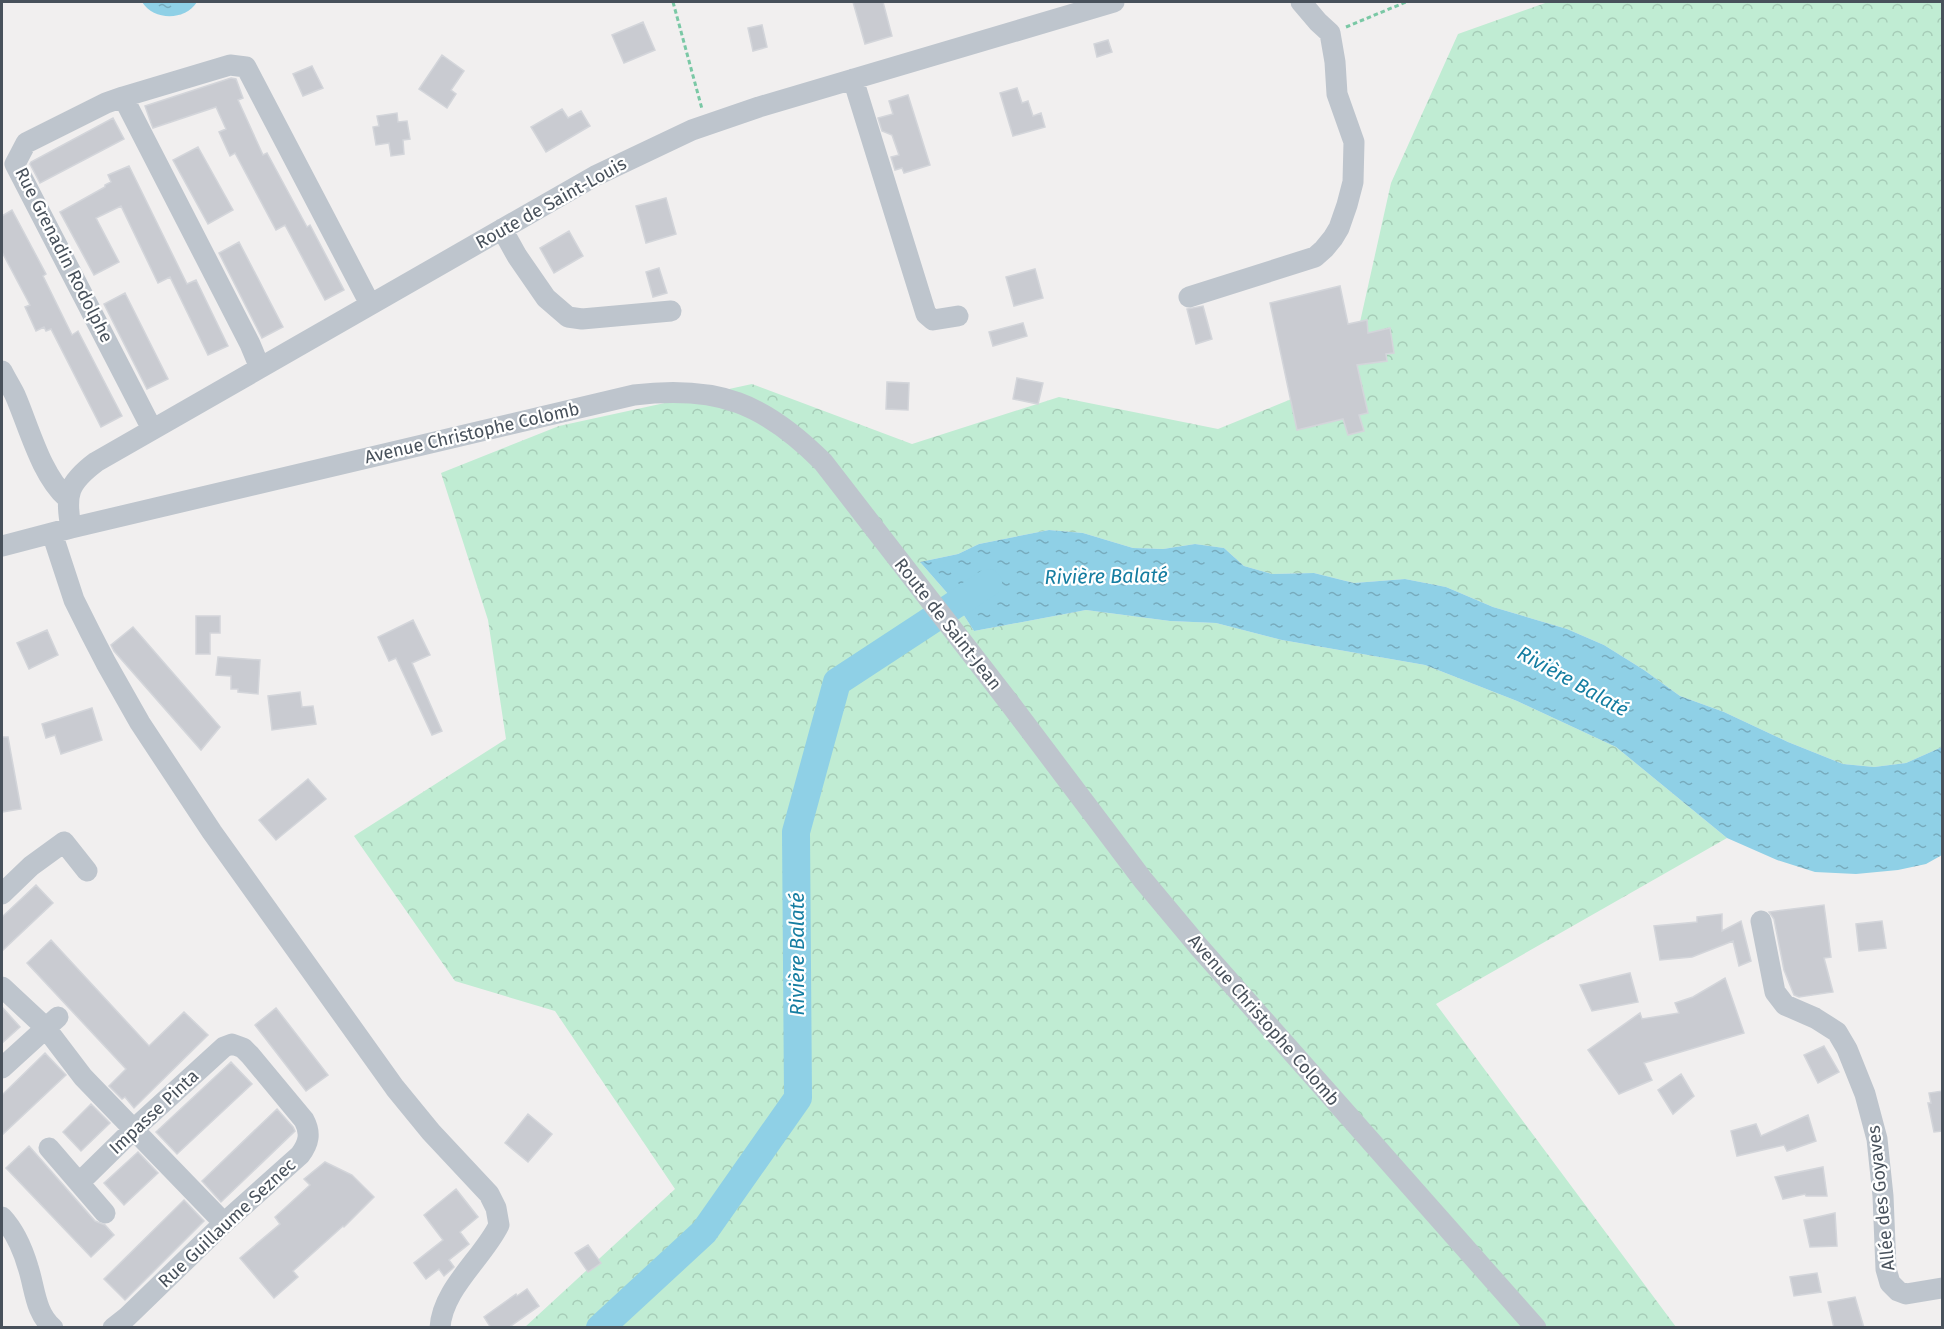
<svg xmlns="http://www.w3.org/2000/svg" width="1944" height="1329" font-family="'Fira Sans',sans-serif">
<style>
.forest{fill:url(#forest-crowns)}
.water{fill:url(#water-ripples)}
.lines{fill:none;stroke-linecap:round;stroke-linejoin:round}
.river{stroke:#8fd0e6;stroke-width:28}
.building{fill:#c9cbd1;stroke:#d3d5da;stroke-width:1.5}
.path{stroke:#7ac8a5;stroke-width:3;stroke-dasharray:4.5 3;stroke-linecap:butt}
.minor{stroke:#bec5cd;stroke-width:21}
.labels{text-anchor:middle;stroke-width:4.5;stroke-linejoin:round;paint-order:stroke}
.street-label{font-size:18px;fill:#48515b;stroke:#fff}
.water-label{font-size:20px;font-style:italic;fill:#157da1;stroke:#fff}
</style>
<defs>
<pattern id="forest-crowns" width="20" height="18" patternUnits="userSpaceOnUse" patternTransform="scale(1.5)"><rect width="20" height="18" fill="#c0ecd3"/><path d="M2 6a3 3 0 1 1 6 0M12 15a3 3 0 1 1 6 0" fill="none" stroke="#a6ccb7"/></pattern>
<pattern id="water-ripples" width="26" height="14" patternUnits="userSpaceOnUse" patternTransform="scale(1.5)"><rect width="26" height="14" fill="#8fd0e6"/><path d="M2 4q2-2 4 0t4 0M15 11q2-2 4 0t4 0" fill="none" stroke="#77abbd"/></pattern>
</defs>
<rect width="100%" height="100%" fill="#f1efef"/>
<path class="forest" d="M1548,2h394v745l-36,16 -32,4 -31,-3 -55,-22 -64,-30 -44,-16 -36,-26 -40,-25 -37,-16 -74,-22 -47,-20 -41,-8 -51,4 -40,-10 -42,1 -28,-8 -20,-18 -29,-4 -32,5 -30,-1 -50,-15 -34,-3 -70,14 -21,10 -38,8 36,41 18,28 112,-21 84,11 46,2 66,17 143,25 92,36 99,46 111,91 -291,166 240,323h-1151l150,-138 -120,-178 -100,-30 -101,-145 152,-97 -18,-119 -47,-147 118,-47 193,-42 160,60 147,-47 159,32 130,-53 43,-193 67,-149z"/>
<path class="water" d="M142,2h55c-12,19 -43,19 -55,0z
M1049,530l34,3 50,15 30,1 32,-5 29,4 20,18 28,8 42,-1 40,10 51,-4 41,8 47,20 74,22 37,16 40,25 36,26 44,16 64,30 55,22 31,3 32,-4 36,-16v108l-16,9 -28,6 -42,4 -41,-2 -38,-12 -50,-22 -111,-91 -99,-46 -92,-36 -143,-25 -66,-17 -46,-2 -84,-11 -112,21 -18,-28 -36,-41 38,-8 21,-10z"/>
<g class="lines">
<path class="river" d="M600,1328l104,-96 94,-134 -2,-266 41,-150 151,-99"/>
</g>
<path class="building" d="M853,2h30l9,34 -27,8z
M643,22l12,28 -31,13 -12,-28z
M762,25l5,22 -14,4 -5,-23z
M1108,40l4,12 -15,5 -3,-13z
M442,55l22,16 -13,19 5,4 -9,14 -28,-19z
M312,66l11,22 -20,8 -10,-22z
M231,78l5,1 7,19 -5,2 25,55 4,-2 40,74 3,-2 34,65 -19,10 -40,-75 -9,5 -41,-77 -5,3 -11,-24 7,-3 -10,-22 -63,21 -2,-5 -6,-17z
M1017,88l5,15 6,-2 5,15 8,-3 4,14 -32,9 -13,-43z
M908,95l22,70 -26,8 -2,-5 -7,2 -4,-13 8,-2 -7,-20 -10,-4 -4,-13 15,-4 -4,-13z
M562,109l6,9 13,-7 9,15 -44,26 -15,-25z
M397,113l1,9 9,-1 3,18 -7,1 1,14 -13,2 -2,-13 -13,2 -3,-18 6,-1 -2,-10z
M113,118l11,21 -84,44 -10,-19 1,-2z
M198,147l35,63 -25,14 -35,-64z
M129,166l58,118 9,-4 32,66 -20,9 -38,-78 -12,6 -37,-77 -25,12 23,44 -25,13 -34,-63 45,-25v-2l6,-3 -3,-7z
M666,198l10,36 -30,9 -10,-37z
M12,210l34,64 -3,2 29,59 6,-4 44,85 -21,11 -50,-98 -5,2 -2,-4 -8,4 -11,-24 5,-2 -28,-53v-36z
M569,231l14,25 -29,17 -14,-25z
M239,242l44,85 -21,11 -43,-85z
M659,268l8,25 -14,4 -7,-25z
M1035,269l8,29 -29,8 -8,-29z
M1340,286l8,38 19,-4 1,13 22,-5 4,25 -8,1 1,7 -30,4 11,48 -9,2 5,16 -16,4 -5,-16 -46,11 -27,-127z
M125,293l43,86 -21,10 -43,-85z
M1203,306l9,33 -16,5 -9,-35z
M1023,323l4,13 -34,10 -4,-14z
M1017,378l26,5 -5,21 -25,-5z
M887,382l22,1 -1,27 -22,-1z
M196,616h24v17h-10v21h-14z
M413,620l17,35 -18,8 30,68 -10,4 -36,-77 -7,3 -11,-24z
M133,627l87,100 -19,23 -87,-99 -3,-6z
M47,630l11,25 -29,14 -12,-26z
M218,657l42,3 -2,34 -20,-2v-3h-7v-13l-15,-1z
M300,692l2,15 11,-1 3,18 -44,6 -4,-34z
M92,708l10,32 -41,14 -6,-19 -9,3 -4,-14z
M2,737h6l13,72 -19,3z
M308,779l18,20 -50,41 -17,-20z
M36,885l17,18 -51,48v-34z
M1824,905l7,52 -7,1 9,34 -34,5 -5,-2 -10,-25 -10,-51 -5,-7z
M1722,914v17l19,-10 10,40 -12,5 -6,-25 -41,16 -32,3 -6,-34 43,-4v-5z
M1882,921l4,27 -27,3 -3,-27z
M51,940l98,106 35,-34 24,23 -74,73 -9,-11 -3,2 -13,-13 17,-17 -99,-106z
M1630,973l8,29 -46,9 -12,-26z
M1725,978l19,55 -100,30 8,17 -33,14 -31,-44 52,-37 2,6 37,-6 -4,-10 18,-6z
M2,1007l18,20 -18,16z
M276,1008l52,67 -22,16 -51,-66z
M1824,1046l15,26 -21,11 -14,-28z
M45,1053l21,22 -64,60v-40z
M231,1062l21,22 -75,70 -21,-22z
M1681,1074l13,22 -21,18 -15,-24z
M1942,1091v40l-8,1 -6,-29h3l-2,-10z
M91,1104l19,19 -29,28 -18,-19z
M277,1109l16,18 2,4 -74,71 -19,-21z
M528,1114l24,20 -24,28 -23,-19z
M1808,1115l8,26 -29,10 -3,-6 -47,11 -6,-25 25,-7 5,12z
M29,1146l66,75 10,4 9,10 -23,22 -85,-89z
M138,1152l20,21 -34,32 -20,-22z
M325,1162l27,13 22,22 -30,30 -1,-1 -50,45 5,6 -24,21 -34,-40 40,-34 -5,-7 35,-32 -6,-6z
M1823,1167l4,29h-21l-1,-2 -22,5 -8,-22z
M456,1189l22,28 -18,15 9,12 -20,16 5,7 -2,2 -8,7 -5,-7 -13,10 -12,-16 29,-23 -19,-25z
M184,1200l20,21 -79,79 -21,-21z
M1835,1213l2,33 -27,1 -6,-27z
M588,1245l13,18 -13,9 -13,-19z
M1817,1273l4,19 -27,4 -4,-19z
M527,1289l12,17 -31,22h-17l-7,-11 32,-23 1,2z
M1855,1297l9,31h-30l-6,-26z"/>
<g class="lines">
<path class="path" d="M673,2l29,107
M1346,27l60,-25"/>
<path class="minor" d="M853,79l73,235 7,6 25,-4
M123,97l127,247 10,24
M502,229l15,27 29,42 22,19 14,2 89,-8
M1189,297l126,-40 9,-8 9,-11 6,-10 8,-23 6,-23 1,-40 -17,-48 -2,-32 -5,-29 -12,-11 -17,-20
M2,371c4,8 9,16 13,24 14,32 26,80 52,103
M152,429l-137,-265 11,-21 80,-40 17,-6 107,-32 16,2 124,237
M71,528c-6,-34 -3,-45 25,-66l499,-286 97,-46 67,-23 355,-105
M52,533l22,67 16,32 16,31 34,60 72,109 183,256 36,44 58,62 7,14 3,17c-16,33 -57,64 -59,103
M2,546l69,-18 563,-133c84,-10 130,8 189,67l185,239 135,179 56,67 337,381
M2,894l29,-28 33,-24 23,29
M1761,921l14,71 10,13 30,13 22,14 10,17 18,45 12,45 6,57 3,73 4,14 8,8 8,3 36,-6
M2,987l43,40 38,50 141,146
M2,1068l56,-51
M49,1148l56,65
M79,1183l55,-54 90,-82 8,-3 11,4 7,7 54,65c7,13 5,23 -4,35l-76,68 -97,94 -14,11
M2,1217c12,13 21,33 26,50 7,21 7,46 25,61"/>
</g>
<g class="labels">
<g class="street-label">
<text transform="translate(551 203) rotate(-29)" y="6">Route de Saint-Louis</text>
<text transform="translate(64 255) rotate(63)" y="6">Rue Grenadin Rodolphe</text>
<text transform="translate(472 433) rotate(-13)" y="6">Avenue Christophe Colomb</text>
<text transform="translate(948 624) rotate(52)" y="6">Route de Saint-Jean</text>
<text transform="translate(1264 1020) rotate(49)" y="6">Avenue Christophe Colomb</text>
<text transform="translate(154 1112) rotate(-43)" y="6">Impasse Pinta</text>
<text transform="translate(1881 1198) rotate(-96)" y="6">Allée des Goyaves</text>
<text transform="translate(227 1223) rotate(-43)" y="6">Rue Guillaume Seznec</text>
</g>
<g class="water-label">
<text transform="translate(1106 576) rotate(-1)" y="7">Rivière Balaté</text>
<text transform="translate(1573 681) rotate(29)" y="7">Rivière Balaté</text>
<text transform="translate(797 954) rotate(-90)" y="7">Rivière Balaté</text>
</g>
</g>
<rect width="1944" height="1329" fill="none" stroke="#48515b" stroke-width="6"/>
</svg>
